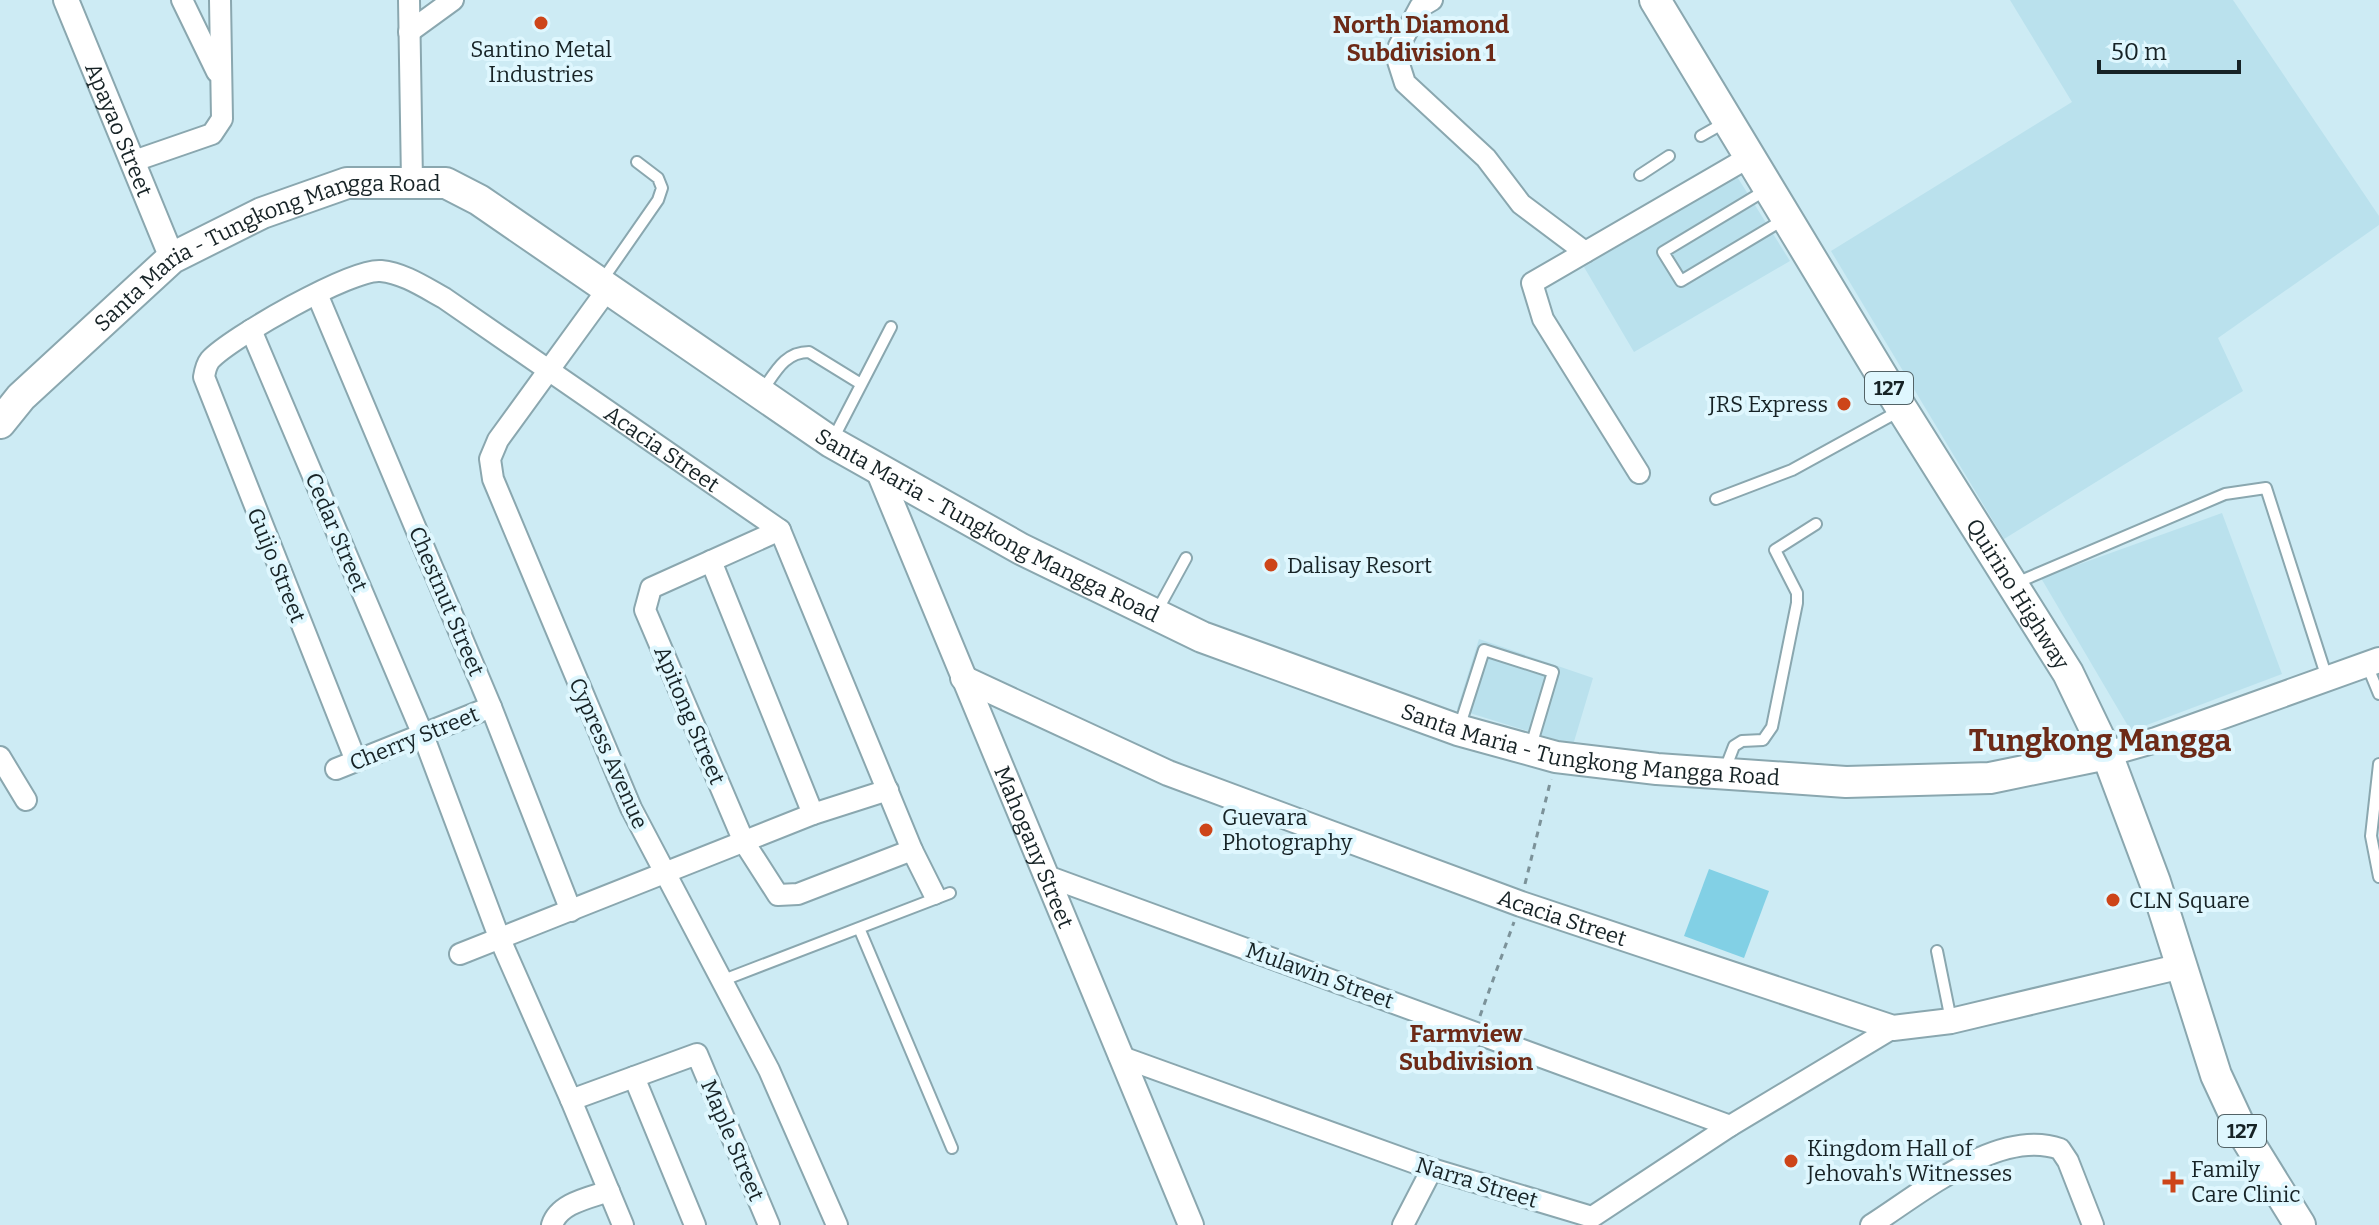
<svg xmlns="http://www.w3.org/2000/svg" width="2379" height="1225" font-family="Bitter,serif">
<style>
.built{fill:#bae1ed}
.green{fill:#82d0e5}
.lines{fill:none;stroke-linecap:round;stroke-linejoin:round}
.service-casing{stroke:#8aa7af;stroke-width:14}
.minor-casing{stroke:#8aa7af;stroke-width:24}
.tertiary-casing{stroke:#8aa7af;stroke-width:28}
.primary-casing{stroke:#8aa7af;stroke-width:34}
.path{stroke:#7c9299;stroke-width:3;stroke-dasharray:6 6;stroke-linecap:butt}
.service{stroke:#fff;stroke-width:10}
.minor{stroke:#fff;stroke-width:20}
.tertiary{stroke:#fff;stroke-width:24}
.primary{stroke:#fff;stroke-width:30}
.poi-dot{fill:#cd4519;stroke:#dff7fe;stroke-width:3}
.labels{text-anchor:middle;stroke-width:8;stroke-linejoin:round;paint-order:stroke}
.shield{fill:#dff7fe;stroke:#536367;stroke-width:2}
.shield-label{font-size:20px;font-weight:bold;fill:#172326}
.poi-label{font-size:22px;fill:#172326;stroke:#dff7fe;text-anchor:start}
.street-label{font-size:22px;fill:#172326;stroke:#dff7fe}
.neighbourhood-label{font-size:24px;font-weight:bold;fill:#6d2a17;stroke:#dff7fe}
.district-label{font-size:30px;font-weight:bold;fill:#6d2a17;stroke:#dff7fe}
</style>
<rect width="100%" height="100%" fill="#cdebf4"/>
<path class="built" d="M2010,0h223l146,216v9l-161,113 25,53 -239,148 -173,-288 241,-149z
M1736,175l54,86 -156,91 -50,-85z
M2222,513l60,161 -151,57 -90,-153z
M1479,639l114,39 -20,67 -116,-36z"/>
<path class="green" d="M1709,869l60,22 -25,67 -60,-22z"/>
<g class="lines">
<g class="service-casing">
<path id="service" d="M1701,136l23,-13
M1640,175l29,-19
M1766,190l-103,62 18,29 102,-61
M601,282l57,-82 4,-12 -4,-10 -21,-16
M762,391c13,-18 22,-39 47,-39l52,32
M832,441l59,-114
M1716,499l76,-29 109,-60
M2016,583l209,-89 41,-6 61,190
M1157,611l29,-53
M2367,665l12,29
M1459,728l25,-78 69,22 -22,74
M2379,764l-8,72 8,41
M1724,772l10,-26 8,-5 21,-1 9,-13 25,-124v-10l-22,-43 41,-26
M859,928l93,220
M1937,951l14,69
M721,981l229,-88"/>
</g>
<g class="minor-casing">
<g id="minor">
<path d="M182,0l35,72"/>
<path d="M409,0l3,181"/>
<path d="M1432,0l-12,7 -21,39 -2,12 8,25 81,75 35,46 64,48"/>
<path d="M409,32l44,-32"/>
<path d="M131,162l81,-28 10,-15 -2,-119"/>
<path d="M607,290l-109,150 -8,19 3,20 138,329 138,262 68,155"/>
<path d="M317,294l174,413 80,204"/>
<path d="M251,330l172,405 76,202 72,163 126,-46 72,171"/>
<path d="M1639,473l-96,-154 -11,-36 219,-127"/>
<path d="M780,530l-129,58 -6,22 99,232 34,53 20,-1 114,-44"/>
<path d="M711,561l102,253"/>
<path d="M0,757l26,43"/>
<path id="s1" d="M356,761l-152,-384c1,-6 2,-12 6,-17 20,-22 142,-92 171,-89 22,2 43,16 63,27l336,232 132,320 22,44"/>
<path d="M336,769l155,-62"/>
<path d="M1044,875l686,251"/>
<path d="M460,954l353,-140 75,-24"/>
<path d="M1119,1056l313,113 160,48 138,-91 163,-98"/>
<path d="M634,1077l61,148"/>
<path d="M571,1100l52,125"/>
<path d="M552,1225c7,-22 37,-27 57,-34"/>
<path d="M1403,1225l29,-56"/>
<path d="M1871,1225c49,-31 128,-98 189,-76l8,12 25,64"/>
</g>
</g>
<g class="tertiary-casing">
<g id="tertiary">
<path id="s2" d="M66,0l106,258"/>
<path id="s3" d="M878,470l313,755"/>
<path id="s4" d="M963,678l205,95 353,131 372,124 58,-7 231,-55"/>
<path d="M2107,754l49,-14 223,-80"/>
</g>
</g>
<g class="primary-casing">
<g id="primary">
<path id="s5" d="M1655,0l247,409 166,264 39,81 48,128 61,193 27,58 57,92"/>
<path id="s6" d="M0,423l21,-26 151,-139 90,-45 85,-30h99l33,17 352,242 190,107 181,88 256,93 98,27 101,12 189,13 144,-4 117,-24"/>
</g>
</g>
<path class="path" d="M1525,884l26,-105
M1480,1016l34,-94"/>
<use href="#service" class="service"/>
<use href="#minor" class="minor"/>
<use href="#tertiary" class="tertiary"/>
<use href="#primary" class="primary"/>
</g>
<g class="poi-dot">
<circle cx="541" cy="23" r="8"/>
<circle cx="1844" cy="404" r="8"/>
<circle cx="1271" cy="565" r="8"/>
<circle cx="1206" cy="830" r="8"/>
<circle cx="2113" cy="900" r="8"/>
<circle cx="1791" cy="1161" r="8"/>
<path d="M2169 1170h8v8h8v8h-8v8h-8v-8h-8v-8h8z"/>
</g>
<g class="labels">
<g class="shield">
<rect x="1865" y="372" width="48" height="32" rx="6"/>
<rect x="2218" y="1115" width="48" height="32" rx="6"/>
</g>
<g class="shield-label">
<text x="1889" y="395">127</text>
<text x="2242" y="1138">127</text>
</g>
<g class="poi-label">
<text x="541" y="57" text-anchor="middle">Santino Metal<tspan x="541" dy="25">Industries</tspan></text>
<text x="1828" y="412" text-anchor="end">JRS Express</text>
<text x="1287" y="573">Dalisay Resort</text>
<text x="1222" y="825">Guevara<tspan x="1222" dy="25">Photography</tspan></text>
<text x="2129" y="908">CLN Square</text>
<text x="1807" y="1156">Kingdom Hall of<tspan x="1807" dy="25">Jehovah's Witnesses</tspan></text>
<text x="2191" y="1177">Family<tspan x="2191" dy="25">Care Clinic</tspan></text>
</g>
<g class="street-label">
<text dy="8" stroke="none"><textPath href="#s2" startOffset="140">Apayao Street</textPath></text>
<text dy="8" stroke="none"><textPath href="#s6" startOffset="330">Santa Maria - Tungkong Mangga Road</textPath></text>
<text dy="8" stroke="none"><textPath href="#s1" startOffset="960">Acacia Street</textPath></text>
<text dy="8" stroke="none"><textPath href="#s6" startOffset="1170">Santa Maria - Tungkong Mangga Road</textPath></text>
<text transform="translate(337 532) rotate(67)" y="8">Cedar Street</text>
<text transform="translate(277 565) rotate(68)" y="8">Guijo Street</text>
<text dy="8" stroke="none"><textPath href="#s5" startOffset="696">Quirino Highway</textPath></text>
<text transform="translate(447 601) rotate(67)" y="8">Chestnut Street</text>
<text transform="translate(690 715) rotate(67)" y="8">Apitong Street</text>
<text transform="translate(414 738) rotate(-22)" y="8">Cherry Street</text>
<text dy="8" stroke="none"><textPath href="#s6" startOffset="1818">Santa Maria - Tungkong Mangga Road</textPath></text>
<text transform="translate(609 753) rotate(66)" y="8">Cypress Avenue</text>
<text dy="8" stroke="none"><textPath href="#s3" startOffset="408">Mahogany Street</textPath></text>
<text dy="8" stroke="none"><textPath href="#s4" startOffset="646">Acacia Street</textPath></text>
<text transform="translate(1320 975) rotate(20)" y="8">Mulawin Street</text>
<text transform="translate(733 1140) rotate(67)" y="8">Maple Street</text>
<text transform="translate(1477 1182) rotate(17)" y="8">Narra Street</text>
</g>
<g class="neighbourhood-label">
<text x="1421" y="33">North Diamond<tspan x="1421" dy="28">Subdivision 1</tspan></text>
<text x="1466" y="1042">Farmview<tspan x="1466" dy="28">Subdivision</tspan></text>
</g>
<g class="district-label">
<text x="2100" y="751">Tungkong Mangga</text>
</g>
</g>
<path d="M2099 60v12h140v-12" fill="none" stroke="#172326" stroke-width="4"/>
<text x="2111" y="60" font-size="24" fill="#172326" stroke="#dff7fe" stroke-width="6" paint-order="stroke">50 m</text>
</svg>
